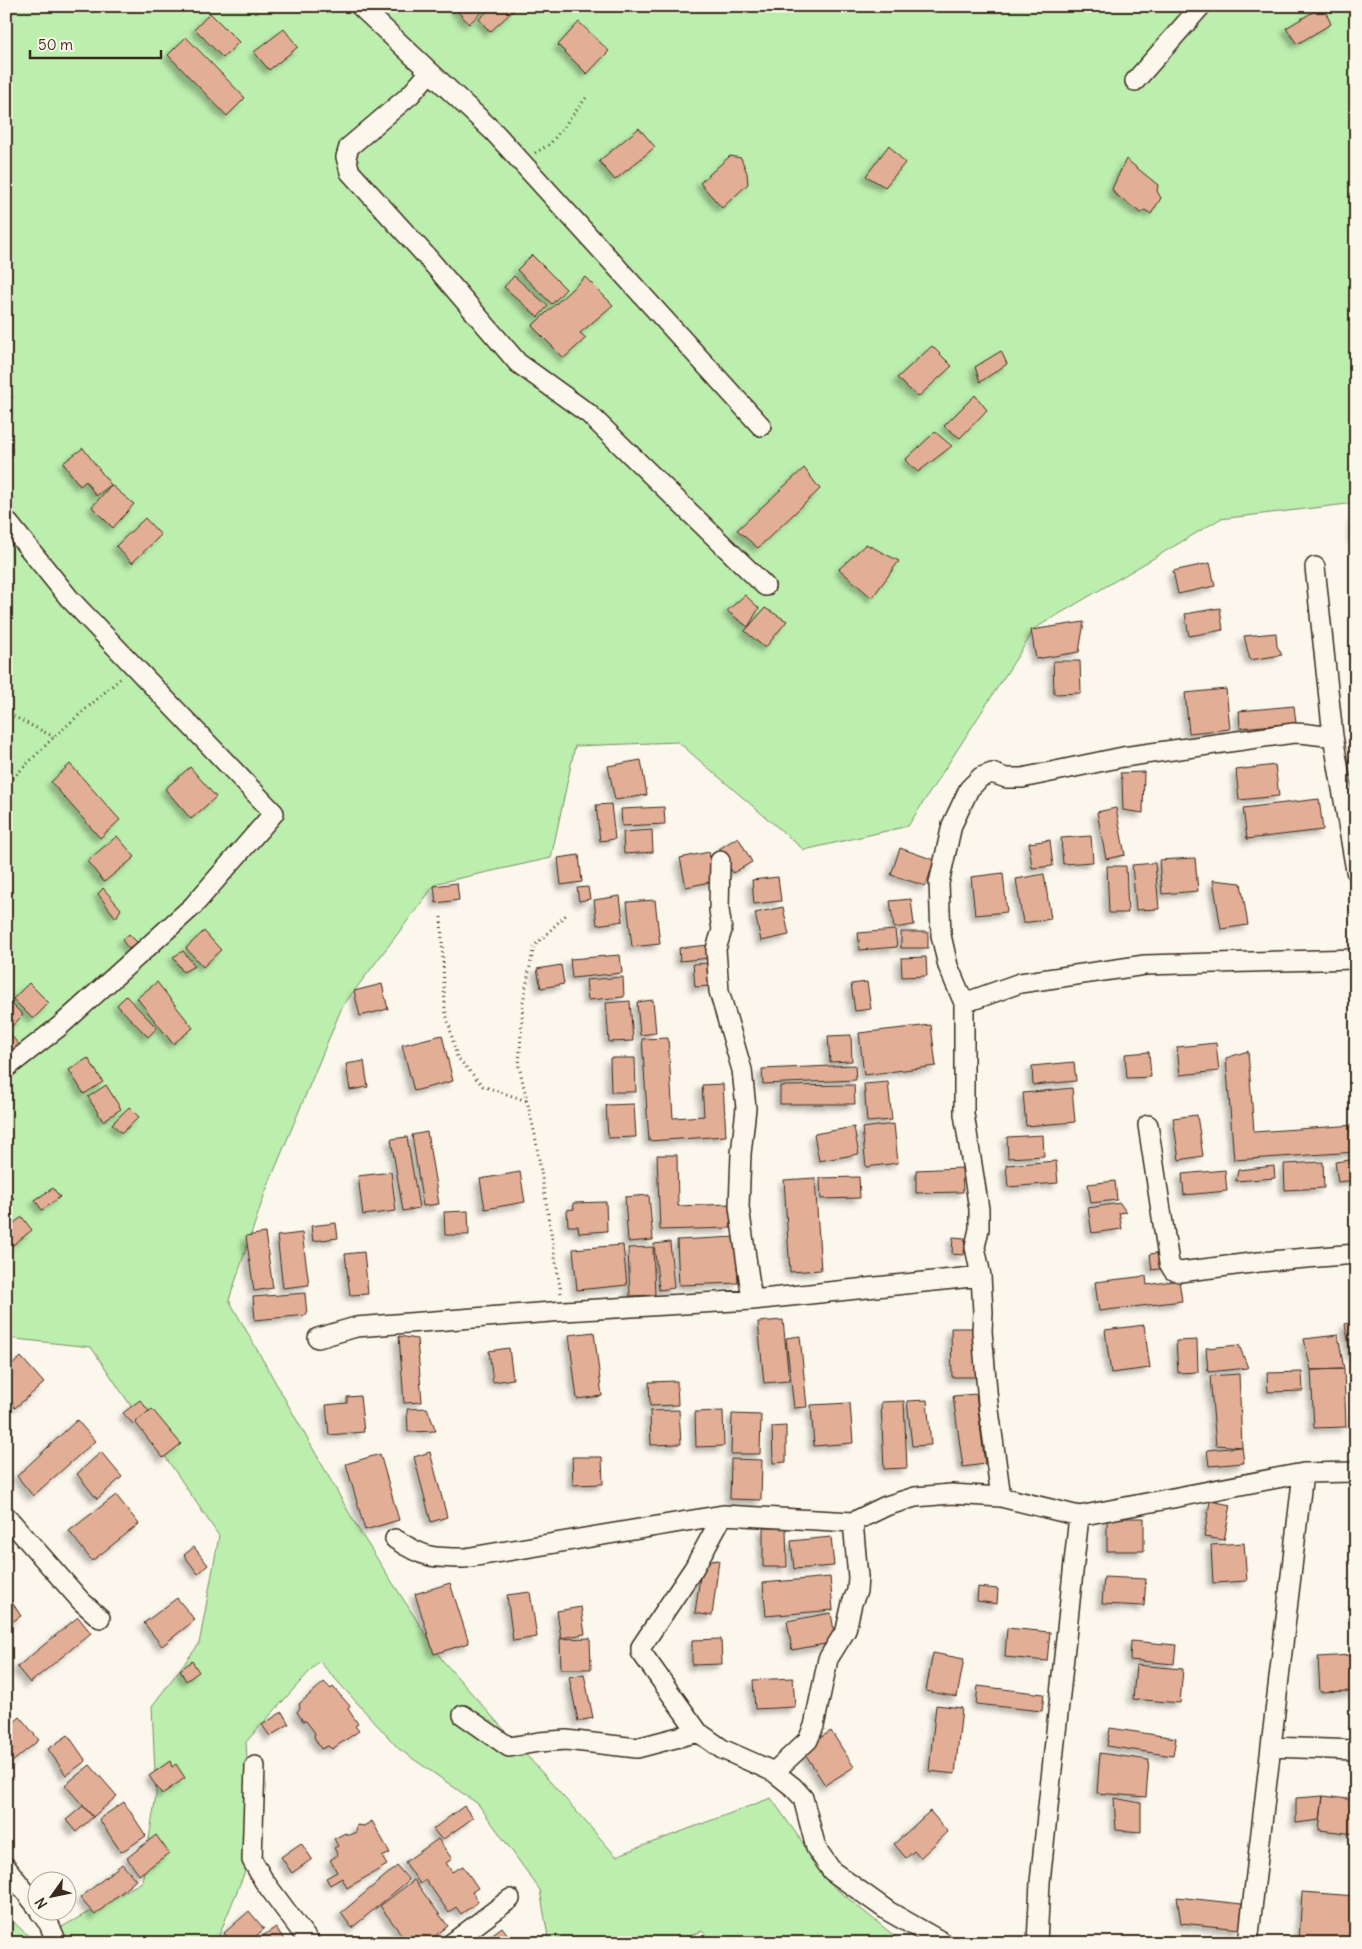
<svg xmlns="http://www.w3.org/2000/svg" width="1362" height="1949" font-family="Delius,sans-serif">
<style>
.green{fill:#bceeae;stroke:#7c8c66}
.building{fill:#e2ae96;stroke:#3b2a1e;filter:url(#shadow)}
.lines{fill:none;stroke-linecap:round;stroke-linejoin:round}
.minor-casing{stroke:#3b2a1e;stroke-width:22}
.path{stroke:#3b2a1e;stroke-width:3;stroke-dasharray:1 4;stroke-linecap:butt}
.minor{stroke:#fbf7ec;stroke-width:19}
</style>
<defs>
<filter id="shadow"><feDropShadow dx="-4.5" dy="4.5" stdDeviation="2.5" flood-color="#0004"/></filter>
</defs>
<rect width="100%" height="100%" fill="#fbf7ec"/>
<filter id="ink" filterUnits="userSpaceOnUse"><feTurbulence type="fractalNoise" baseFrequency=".02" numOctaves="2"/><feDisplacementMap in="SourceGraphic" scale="10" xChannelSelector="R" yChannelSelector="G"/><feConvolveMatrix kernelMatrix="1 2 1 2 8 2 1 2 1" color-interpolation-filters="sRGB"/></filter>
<g filter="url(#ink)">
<path class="green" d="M6,6h1350v497l-136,16 -188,111 -2,7 -122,189 -104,24 -126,-108 -103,4 -24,112 -113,25 -4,3 -92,121 -77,186 -36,107 131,232 83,129 173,195 155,-58 63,89 69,56h-189l-12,-12 -29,12h-124l-9,-53 -62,-86 -79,-55 -80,-88 -73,81 6,112 -36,89h-210v-28l29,27 107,-60 14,-87 -4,-89 47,-62 20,-108 -128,-189 -85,-9z"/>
<path class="building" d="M453,6h35l-19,18z
M493,6h18l3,4 -24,22 -11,-13z
M1323,6l8,18 -34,20 -11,-16z
M210,13l29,29 -16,16 -28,-29z
M579,22l30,29 -22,23 -29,-29z
M284,29l14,18 -29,23 -15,-18z
M186,37l59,61 -18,18 -59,-61z
M639,128l16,19 -40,33 -16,-19z
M889,145l16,18 -20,24 -19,-11z
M730,156l11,2 6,15 1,11 -26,24 -22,-25z
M1126,159l32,26 -1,6 4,7 -10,16 -6,-4 -4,3 -26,-19 -3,-5z
M532,255l34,34 -14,15 -35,-34z
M514,276l34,30 -10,11 -34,-30z
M585,277l28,28 -33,28 6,5 -22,20 -32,-32z
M932,346l20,20 -34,31 -21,-19z
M1001,351l6,13 -27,18 -5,-15z
M6,391l7,6 -5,4 3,4 -5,6z
M975,395l12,15 -27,28 -16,-12z
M935,432l17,14 -34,26 -13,-12z
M83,448l28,37 -15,11 -10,-15 -6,5 -17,-23z
M804,468l16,21 -62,59 -21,-18z
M111,485l23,19 -21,24 -21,-21z
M1354,517h2v21h-3z
M145,518l16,17 -29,28 -16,-17z
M866,544l33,17 -27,37 -33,-29z
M1210,563l5,23 -37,8 -5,-23z
M745,595l14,13 -11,19 -21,-16z
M765,608l22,13 -22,27 -20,-17z
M1220,608l3,22 -34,6 -4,-22z
M1084,622l-5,30 -43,7 -5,-29z
M1276,633l1,13 5,9 -32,5 -6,-24z
M1053,661h27l1,32 -27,1z
M1226,689l4,40 -41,4 -4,-40z
M1294,706l2,17 -56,5 -1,-17z
M641,760l6,35 -32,5 -7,-34z
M70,764l50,56 -20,18 -49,-56z
M1275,765l4,31 -40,4 -3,-30z
M190,767l26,30 -25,22 -26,-30z
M1144,772l-1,41 -20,-3 -1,-31 -2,-6z
M1319,799l4,31 -76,9 -4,-31z
M611,804l4,35 -15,2 -4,-36z
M664,807l1,17 -43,2 -1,-17z
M1116,808l9,47 -19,4 -9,-47z
M652,830l1,22 -29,2 -1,-22z
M117,836l18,21 -31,25 -17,-21z
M1091,836l2,26 -30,2 -2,-26z
M738,837l14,25 -19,11 -14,-24z
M1050,840l3,26 -21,2 -3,-25z
M900,848l34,12 -8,26 -35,-11z
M709,852l6,29 -29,6 -6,-29z
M579,855l3,27 -21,3 -3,-27z
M1195,858l3,33 -36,3 -3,-34z
M1155,863l4,46 -23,1 -4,-45z
M1107,866h19l2,47h-19z
M1003,873l4,39 -32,3 -4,-38z
M1044,874l7,45 -28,4 -7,-44z
M778,877l3,24 -27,3 -2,-24z
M1213,880l28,3 7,42 -27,4z
M457,883l2,17 -23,3 -2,-17z
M588,887l2,12 -11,2 -2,-13z
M103,888l18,21 -5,9 -18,-24z
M620,896l3,25 -26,4 -3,-25z
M911,899l3,26 -20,3 -4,-27z
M655,900l5,44 -28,3 -5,-45z
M783,907l6,28 -28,6 -6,-28z
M895,930l2,17 -37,3 -2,-17z
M204,931l17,19 -18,17 -17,-19z
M901,932h27v16h-27z
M129,934l9,9 -9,6 -7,-9z
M709,945l1,13 -30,3 -1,-13z
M183,951l12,15 -12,6 -10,-15z
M620,955l2,18 -50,5 -2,-19z
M926,957l1,19 -25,1 -1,-19z
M711,963l1,23 -17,1 -2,-23z
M561,965l3,19 -23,4 -4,-19z
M623,977l1,20 -36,3 -2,-20z
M157,982l36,46 -20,16 -36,-46z
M867,982l4,27 -16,2 -4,-27z
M29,983l20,20 -16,16 -20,-20z
M382,984l6,25 -28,7 -6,-25z
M126,996l31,32 -9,9 -31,-32z
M6,998l17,17 -12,12 -5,-4z
M653,1000l3,33 -16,2 -3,-33z
M630,1001l3,40 -24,1 -3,-39z
M931,1025l5,41 -72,9 -5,-42z
M11,1035l8,10 -12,9 -1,-15z
M442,1035l11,46 -39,10 -12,-46z
M851,1035l1,26 -22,1 -2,-26z
M668,1038l5,80 31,-2 -2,-31 21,-1 3,52 -77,5 -7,-102z
M1216,1043l3,28 -39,4 -3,-28z
M1248,1051l6,81 102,-7v27l-122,8 -8,-102z
M1149,1052l2,25 -24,1 -2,-24z
M88,1058l15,24 -19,12 -15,-24z
M610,1058h25l1,34h-25z
M364,1061l4,26 -18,3 -4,-26z
M1074,1062l2,19 -43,4 -1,-19z
M855,1065l1,15 -93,4 -1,-15z
M888,1082l4,38 -25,2 -3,-38z
M106,1085l15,24 -18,12 -15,-24z
M854,1085l1,19h-75v-18z
M1072,1088l3,34 -49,4 -3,-33z
M634,1104l2,33 -28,1 -2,-33z
M129,1107l10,10 -17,16 -10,-9z
M1197,1115l6,41 -24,4 -6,-42z
M894,1124l4,39 -32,4 -4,-39z
M854,1127l5,27 -40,7 -5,-27z
M427,1132l12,72 -16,2 -11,-71z
M1043,1135l1,21 -36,2 -1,-21z
M407,1137l12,71 -16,3 -12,-72z
M657,1155h20l1,51 52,-2 1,24 -71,2z
M1356,1159v21l-18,2 -3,-20z
M1056,1161l2,22 -50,4 -2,-22z
M1323,1162l1,26 -39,2 -1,-26z
M1274,1166l1,12 -39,3 2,-11z
M962,1168l1,24 -47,1v-23z
M1225,1170l2,21 -43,4 -2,-21z
M391,1172l5,39 -33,4 -5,-39z
M520,1172l5,30 -40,7 -5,-30z
M859,1177l1,21 -39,1 -1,-21z
M815,1178l6,92 -31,2 -6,-92z
M1115,1181l2,19 -26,3 -3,-19z
M53,1188l7,9 -18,13 -7,-10z
M6,1190l8,8 -8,6z
M649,1195l4,45 -25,2 -3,-45z
M606,1202l1,29 -28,2 -1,-7h-10l-1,-16 7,-1 -1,-6z
M1120,1203l6,9 -7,1 3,16 -30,4 -4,-25z
M468,1211l1,24h-24l-1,-23z
M22,1217l10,13 -19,15 -7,-9v-7z
M336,1223l2,15 -25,3 -2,-15z
M265,1233l8,55 -19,3 -8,-55z
M302,1233l7,52 -26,3 -6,-52z
M736,1237l2,46 -59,2 -2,-45z
M953,1237l12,1 -1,17 -12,-1z
M670,1242l4,46 -15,2 -5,-46z
M623,1245l4,40 -50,5 -4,-41z
M653,1247l2,48 -25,1 -2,-48z
M364,1252l4,42 -18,1 -5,-41z
M1164,1252l2,16 -14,2 -2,-16z
M1146,1276l1,9 32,-5 3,21 -83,10 -4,-29z
M305,1293l2,22 -52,5 -2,-23z
M783,1320l6,61 -25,2 -6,-61z
M1356,1322v33l-5,1 -6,-32z
M1144,1325l6,43 -39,5 -6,-43z
M951,1328h29l1,49h-29z
M594,1332l8,64 -25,3 -8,-64z
M1338,1335l6,34 -33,1 -7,-31z
M399,1336l18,3 5,63 -18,1z
M800,1336l7,71 -13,1 -8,-70z
M1197,1340l1,32 -20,1 -2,-32z
M1239,1345l9,23 -40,4 -2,-24z
M509,1348l4,31 -20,3 -4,-31z
M21,1357l23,26 -29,25 -9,-12v-26z
M1344,1369l2,58 -32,1 -3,-58z
M1302,1372l1,19 -35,1 -1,-19z
M1239,1374l3,73 -26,-2 -6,-69z
M677,1381l1,24 -28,1 -1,-24z
M976,1394l9,70 -22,3 -10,-71z
M360,1396l4,36 -35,3 -3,-30 21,-2v-6z
M140,1400l9,11 -16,13 -10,-11z
M927,1400l4,45 -19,1 -5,-45z
M904,1401l3,67 -23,1 -3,-67z
M850,1403l3,40 -39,3 -3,-41z
M427,1408l9,23 -28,1 -1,-23z
M152,1409l29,35 -18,14 -28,-36z
M679,1410l2,34 -30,1 -1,-34z
M723,1411l1,35 -28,1 -1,-35z
M732,1414l29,1 -1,39h-29z
M77,1420l18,21 -62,55 -16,-20z
M786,1426v36l-13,1 -1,-36z
M1242,1447l2,16 -35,3 -2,-16z
M101,1452l21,25 -25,22 -20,-25z
M430,1452l17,65 -16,5 -17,-65z
M380,1454l19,66 -34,10 -19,-66z
M572,1457h30l1,27 -30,1z
M731,1459l31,1 -1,40 -31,-1z
M116,1495l23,29 -47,37 -23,-30z
M1210,1501l21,4 -7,35 -20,-3z
M1107,1518h37v33h-37z
M763,1528h23l1,39h-24z
M831,1537l3,29 -40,3 -3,-28z
M1244,1543l3,38 -34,2 -2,-38z
M6,1547l6,10 -6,4z
M194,1547l14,18 -10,9 -14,-19z
M719,1560l-7,56 -17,-3 7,-51z
M830,1577l3,33 -67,6 -3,-33z
M1104,1577l42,2 -2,27 -42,-2z
M450,1583l19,60 -35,11 -19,-60z
M978,1587l20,2 -1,15 -20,-3z
M530,1592l7,45 -24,4 -6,-46z
M6,1593l15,23 -15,10z
M177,1598l18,22 -33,26 -18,-23z
M581,1607l4,27 -24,4 -4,-27z
M831,1613l5,29 -44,8 -5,-29z
M78,1617l13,16 -61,50 -13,-16z
M1007,1628l43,4 -3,29 -42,-4z
M590,1638l1,31h-30l-1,-30z
M721,1639l1,25 -30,1v-25z
M1131,1641l45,4 -2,19 -44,-4z
M933,1653l31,6 -7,38 -31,-6z
M1352,1655l2,36 -34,1 -2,-35z
M192,1661l7,11 -13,9 -6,-11z
M1136,1665l47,4 -3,34 -47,-4z
M584,1674l9,44 -15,3 -9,-44z
M793,1678l2,29 -40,2 -2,-29z
M324,1682l7,7 2,-2 17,19 -2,3 10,15 -3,2 4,5 -27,18 -4,-3 -7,3 -7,-12 1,-4 -9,-12h-3l-6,-9 3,-4 -1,-4z
M978,1686l66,8 -2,17 -66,-7z
M936,1705l26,3 -7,66 -26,-3z
M282,1712l7,12 -19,12 -8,-11z
M20,1717l19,23 -33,27v-38z
M1110,1728l66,10 -3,18 -66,-10z
M831,1731l23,36 -29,18 -23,-36z
M68,1735l18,26 -20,14 -18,-26z
M1100,1753l49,7 -3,37 -49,-4z
M170,1761l2,6 4,-3 9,14 -23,16 -13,-18z
M90,1765l27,31 -24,21 -28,-32z
M1323,1796l33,4v34l-37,-4z
M1323,1796l-3,24 -24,3v-25z
M1114,1798l27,5v29l-25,-2z
M124,1802l22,34 -25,16 -22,-33z
M83,1806l10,11 -17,15 -10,-12z
M464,1806l9,12 -31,22 -9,-11z
M930,1811l18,21 -28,26 -6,-7 -8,7 -12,-14z
M372,1821l18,32 -8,4 5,8 -40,23 -5,-10 -12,7 -4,-7 11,-6 -7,-12 8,-5 -4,-7 4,-2 -4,-7 11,-6 4,2 7,-3 1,-7 7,1z
M156,1835l13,18 -30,22 -12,-17z
M438,1839l14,20 -6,4 6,9 11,-6 15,22 -6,4 6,10 -17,12 -5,-7 -7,6 -23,-33 -6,4 -15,-22z
M301,1843l11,16 -20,14 -11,-16z
M122,1864l14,16 -41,35 -15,-17z
M397,1866l12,14 -57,48 -11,-15z
M414,1880l34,46 -22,17h-18l-28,-37z
M1302,1892l54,4v47h-57z
M1177,1897l65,7 -2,25 -59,-6z
M249,1911l15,18 -16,14h-16l-8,-10z
M276,1927l10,16h-34z
M502,1927l12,16h-33z"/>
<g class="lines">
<g class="minor-casing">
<path id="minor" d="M360,6l135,127 266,293
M430,72l-20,23 -61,52 -3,10 4,15 78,86 90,105 71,51 176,172
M1135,81l66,-75
M6,520l63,78 205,215 -81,93 -133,120 -54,42
M1315,567l18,169 23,135
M720,861l-1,49 3,20 -6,19 3,42 23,79 4,38 -5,46 -2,53 13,93
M964,1003l56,-20 125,-18 211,-6
M1148,1125l21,138 4,7 7,2 79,-10 97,-8
M318,1338l38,-11 208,-16 188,-11 229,-24
M1001,1497l-13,-94 -6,-72 1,-19 -2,-36 -6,-29 4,-18v-20l-15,-95v-111l-16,-37 -7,-31 -2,-52 13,-58 17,-36 12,-12 11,-4 14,5h16l101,-21 171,-24c13,0 25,3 39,3
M723,1515l-29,53 -53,79v5l57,80 24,17 52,23 19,15 10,11 13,50 16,23 56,40 56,32
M6,1516l75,85 19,17
M395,1539c29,19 37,19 70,19l258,-43 130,7 33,-16 29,-9 36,-3 50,3 78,19 224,-43 53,-1
M463,1715l46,32 30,-5 27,-2 71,8 61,-16
M1271,1747l85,3
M255,1766l-3,94 12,21 46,62
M774,1772l34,-32 6,-14 14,-67 18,-29 6,-27 5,-12 1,-14 -5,-55
M6,1867l32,41
M40,1912l9,12 8,19
M452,1943l58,-44
M1037,1943l3,-61 39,-366
M1248,1943l55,-470"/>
</g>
<path class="path" d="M535,153l15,-9 36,-46
M6,708l3,6 -3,18
M9,714l45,23
M6,785l48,-48 67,-59
M441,917l4,92 12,48 26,29 44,15
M561,1293l-26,-158 -16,-69 4,-64 11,-56 34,-33"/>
<use href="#minor" class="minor"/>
</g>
</g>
<rect width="1362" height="1949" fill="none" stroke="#fbf7ec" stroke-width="25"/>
<rect x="12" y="12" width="1337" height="1924" fill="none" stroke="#3b2a1e" stroke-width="2" filter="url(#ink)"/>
<g transform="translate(52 1896) rotate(237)"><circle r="24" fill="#fbf7ec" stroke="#aea59a"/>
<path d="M0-4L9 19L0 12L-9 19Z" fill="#3b2a1e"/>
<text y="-8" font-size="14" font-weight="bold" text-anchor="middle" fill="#3b2a1e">N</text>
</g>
<path d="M30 50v8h131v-8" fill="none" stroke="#3b2a1e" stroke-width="2.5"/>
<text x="38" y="50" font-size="15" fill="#3b2a1e" stroke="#fbf7ec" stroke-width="4" paint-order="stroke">50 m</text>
</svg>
